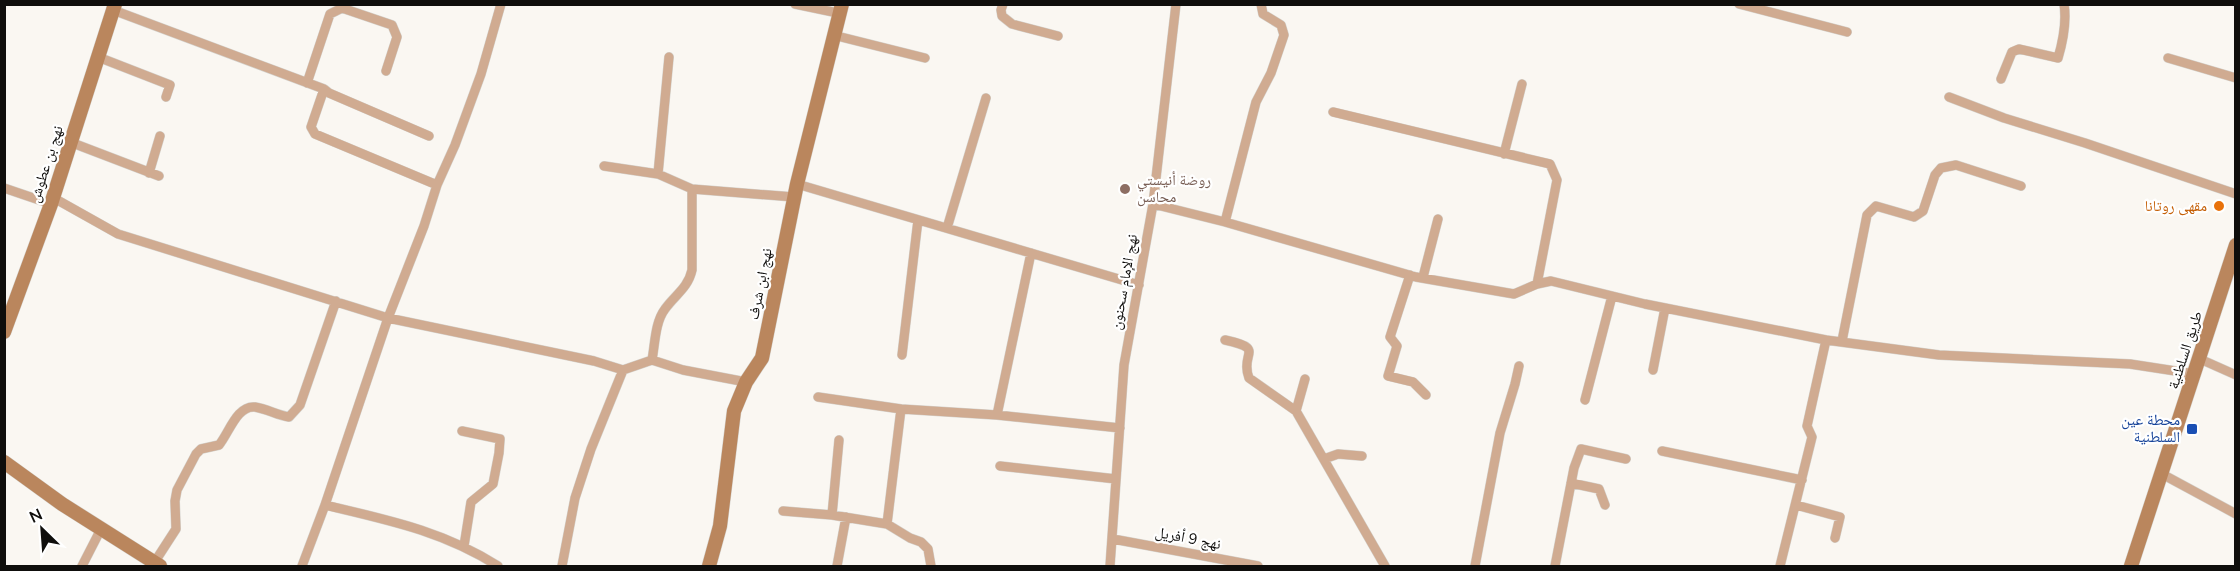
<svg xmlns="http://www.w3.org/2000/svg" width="2240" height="571" font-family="'Nunito Sans','Noto Naskh Arabic',sans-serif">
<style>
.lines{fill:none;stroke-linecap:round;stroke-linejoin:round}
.street-casing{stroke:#d4d2cd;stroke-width:10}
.secondary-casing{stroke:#d4d2cd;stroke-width:15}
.street{stroke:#d0ab91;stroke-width:9}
.secondary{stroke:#ba865d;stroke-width:14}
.education-dot{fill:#8d6e63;stroke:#fff;stroke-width:2}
.food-dot{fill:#e8710a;stroke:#fff;stroke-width:2}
.transit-dot{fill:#1a4fb4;stroke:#fff;stroke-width:2}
.labels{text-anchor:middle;stroke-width:4.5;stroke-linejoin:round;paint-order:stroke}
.street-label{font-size:15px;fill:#0f0e0c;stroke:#fff}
.education-label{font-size:15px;fill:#785e54;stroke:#fff;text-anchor:start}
.food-label{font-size:15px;fill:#c56008;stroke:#fff;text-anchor:end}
.transit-label{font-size:15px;fill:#164399;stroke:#fff;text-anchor:end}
</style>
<rect width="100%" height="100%" fill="#faf7f2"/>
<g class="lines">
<g class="street-casing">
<path id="street" d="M795,4l43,9
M1003,4l-2,6 1,6 10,8 46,12
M1739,4l108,28
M113,10l211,79 -13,38 4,7 122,51
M833,35l92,23
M98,57l72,28 -4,12
M2168,58l68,20
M2001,79l11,-27 7,-3 39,9c5,-17 9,-35 6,-54
M307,83l23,-69 12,-6 50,17 5,12 -11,34
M324,89l5,4 100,43
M1949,97l55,21 81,25 151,51
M1333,112l217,52 7,16 -20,104
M70,142l89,34
M1504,154l18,-70
M604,166l54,8 34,15v81c-4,18 -17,25 -27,39 -10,13 -10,35 -13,51
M149,173l11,-37
M658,174l11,-117
M797,184l342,101
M4,188l47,16
M692,189l102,8
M52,197l66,37 270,84 36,-92 13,-41 18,-40 26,-71 20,-70
M1153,204l72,18 191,55 98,17 23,-10 14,-3 94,23 181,36 113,15 191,9 65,10
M1225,222l31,-120 15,-29 13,-38 -3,-10 -18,-11 -2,-10
M947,228l39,-130
M1410,275l-20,62 7,9 -9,30 25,6 13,13
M1423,277l15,-58
M1225,340c42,9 14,13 24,38l47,33 89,155
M1842,341l25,-126 9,-9 38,11 9,-6 12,-36 6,-7 15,-3 65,21
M902,355l16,-135
M2200,359l36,16
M1653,370l12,-62
M818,397l83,12
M1585,400l27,-104
M1296,411l9,-32
M997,415l34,-162
M462,431l38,8 -1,14 -6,31 -22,18 -7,44
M839,440l-7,75 55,9 23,14 11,4 7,7 3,17
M1662,451l140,29
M1324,459l14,-5 24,2
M1000,466l116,13
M2162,474l74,40
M1571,483l28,6 6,16
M325,505l63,-187 206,43 29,9 29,-10 31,10 63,12
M1796,505l44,12 -5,21
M783,511l49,4
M887,524l14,-115 96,6 123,13
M1113,539l145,27
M154,563l22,-34 -1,-28 2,-11 19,-36 5,-5 18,-4c10,-12 18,-40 36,-38 12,2 22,8 34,10l11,-12 36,-104
M82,566l19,-37
M302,566l23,-61c63,15 118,26 173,61
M562,566l13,-68 16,-49 32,-79
M837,566l9,-49
M1110,566l14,-201 29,-161 23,-200
M1475,566l25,-133 15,-49 4,-18
M1555,566l19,-98 7,-19 45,10
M1780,566l32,-129 -5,-11 19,-86"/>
</g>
<g class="secondary-casing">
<path id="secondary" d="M4,332l47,-128 64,-200
M4,462l58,42 98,62
M709,566l11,-40 14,-115 12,-29 16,-24 35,-174 45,-180
M2131,566l105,-321"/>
</g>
<use href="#street" class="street"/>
<use href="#secondary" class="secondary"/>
</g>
<circle class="education-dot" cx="1125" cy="189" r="6"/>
<circle class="food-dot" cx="2219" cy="206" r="6"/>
<rect class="transit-dot" x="2186" y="423" width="12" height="12" rx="3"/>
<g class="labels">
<g class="street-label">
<text transform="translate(46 164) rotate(-72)" y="5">نهج بن عطوش</text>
<text transform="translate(1124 282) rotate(-80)" y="5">نهج الإمام سحنون</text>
<text transform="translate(760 284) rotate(-79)" y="5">نهج ابن شرف</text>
<text transform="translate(2185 350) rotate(-72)" y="5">طريق السلطنية</text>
<text transform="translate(1188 538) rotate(11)" y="5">نهج 9 أفريل</text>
</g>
<g class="education-label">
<text x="1137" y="185">روضة أنيستي<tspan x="1137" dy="17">محاسن</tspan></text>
</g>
<g class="food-label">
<text x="2207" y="211">مقهى روتانا</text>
</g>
<g class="transit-label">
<text x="2180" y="425">محطة عين<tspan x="2180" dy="17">السلطنية</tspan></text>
</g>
</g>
<rect width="2240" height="571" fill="none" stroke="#0f0e0c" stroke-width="12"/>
<g transform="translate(42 529) rotate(335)" stroke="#ffffff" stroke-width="4.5" paint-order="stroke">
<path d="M0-4.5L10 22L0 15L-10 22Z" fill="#0f0e0c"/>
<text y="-9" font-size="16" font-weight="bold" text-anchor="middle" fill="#0f0e0c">N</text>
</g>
</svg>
